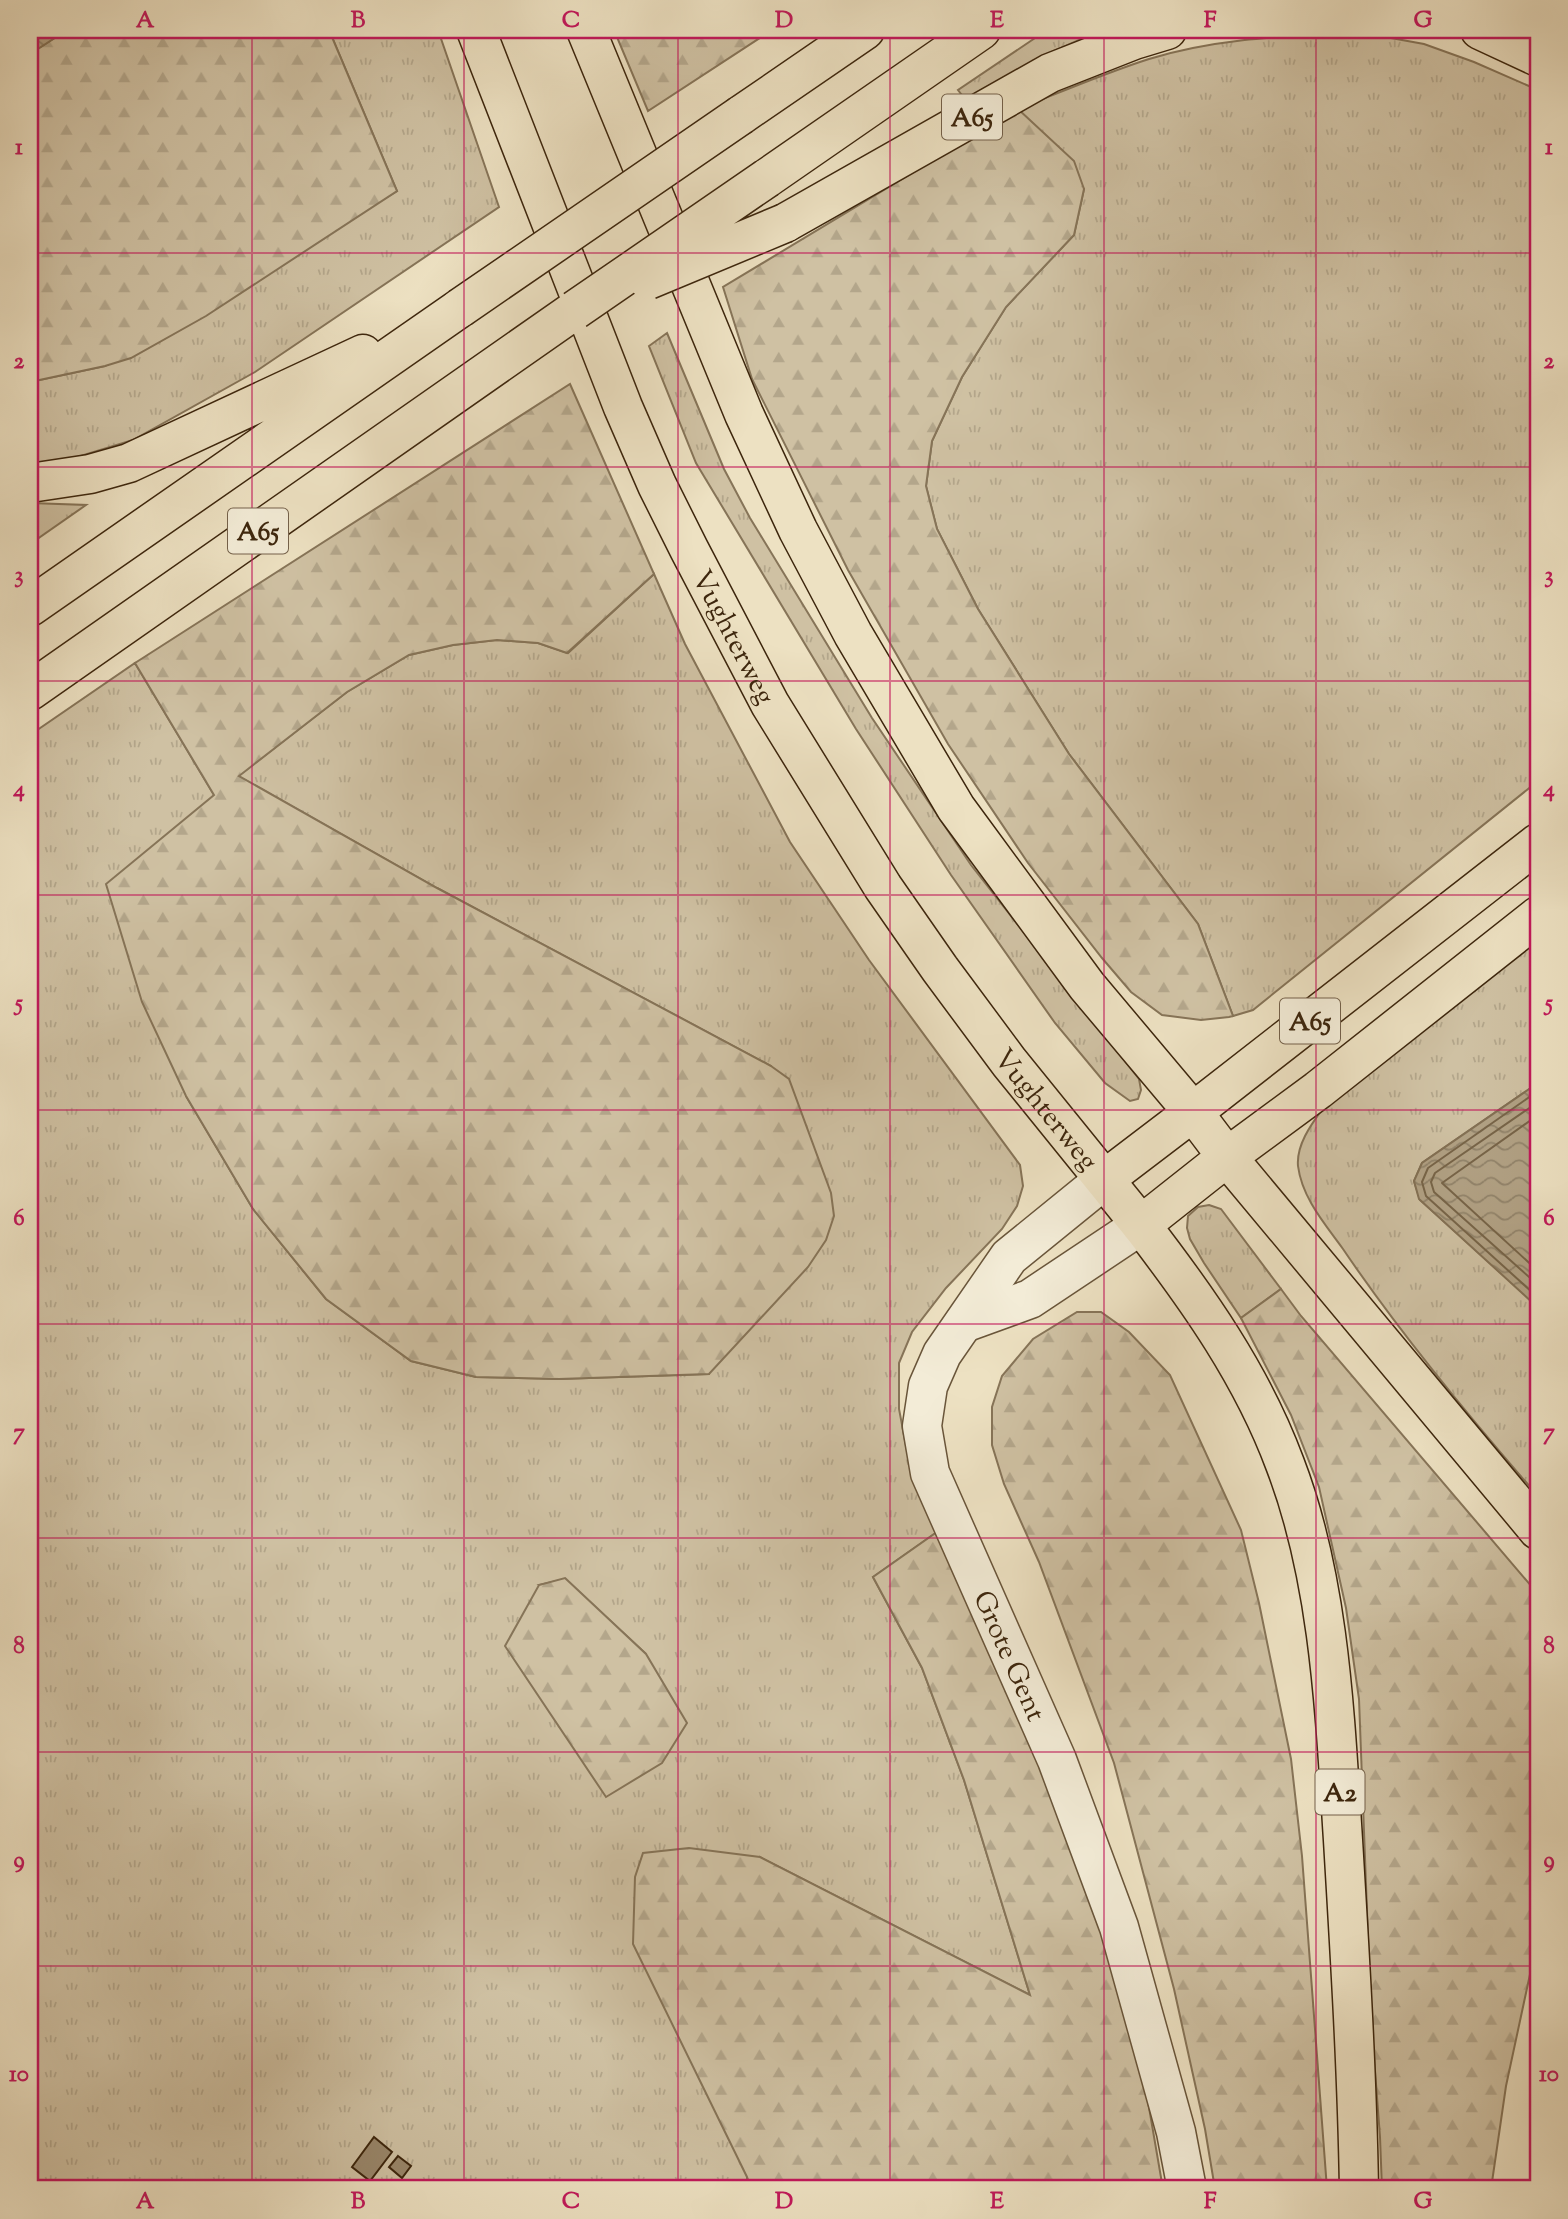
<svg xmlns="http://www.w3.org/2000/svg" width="1568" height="2219" font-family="'Sorts Mill Goudy',serif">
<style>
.grass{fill:url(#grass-tufts);stroke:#867458;stroke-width:2;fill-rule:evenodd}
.forest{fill:url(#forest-firs);stroke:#867458;stroke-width:2}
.water{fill:url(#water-waves);stroke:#837054;stroke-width:2}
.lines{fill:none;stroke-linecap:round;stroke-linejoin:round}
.shore{stroke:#776448;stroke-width:2}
.building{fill:#99876b;stroke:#3d260d;stroke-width:2}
.minor-casing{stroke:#69553a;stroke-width:41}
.major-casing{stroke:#3d260d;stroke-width:41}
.highway-casing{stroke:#3d260d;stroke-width:41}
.minor{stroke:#f3ecd7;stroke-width:38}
.major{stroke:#ede1c2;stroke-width:38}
.highway{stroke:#ede1c2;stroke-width:38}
.highway-bridge-casing{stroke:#3d260d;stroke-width:41;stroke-linecap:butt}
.highway-bridge{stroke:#ede1c2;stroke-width:38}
.grid{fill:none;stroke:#c2185b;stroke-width:2;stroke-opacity:0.55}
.labels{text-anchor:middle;stroke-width:5;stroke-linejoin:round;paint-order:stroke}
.shield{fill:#f3ecd7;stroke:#74614a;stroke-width:2}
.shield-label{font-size:26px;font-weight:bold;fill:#3d260d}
.street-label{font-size:28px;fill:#3d260d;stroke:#f3ecd7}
.neatline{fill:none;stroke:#c2185b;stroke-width:2.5}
.grid-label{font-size:23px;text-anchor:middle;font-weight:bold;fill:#c2185b}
</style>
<defs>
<pattern id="grass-tufts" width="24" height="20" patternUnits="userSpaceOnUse" patternTransform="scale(1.75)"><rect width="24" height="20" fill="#cfc1a3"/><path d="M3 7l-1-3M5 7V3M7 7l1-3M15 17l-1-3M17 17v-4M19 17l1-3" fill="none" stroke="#b3a68b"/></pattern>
<pattern id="forest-firs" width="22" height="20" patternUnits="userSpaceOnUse" patternTransform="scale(1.75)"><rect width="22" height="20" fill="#cfc1a3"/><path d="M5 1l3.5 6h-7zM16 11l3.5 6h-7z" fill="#b3a68b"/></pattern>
<pattern id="water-waves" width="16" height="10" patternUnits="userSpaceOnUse" patternTransform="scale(1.75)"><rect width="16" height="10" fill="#b1a184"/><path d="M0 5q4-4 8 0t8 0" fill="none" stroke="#91836a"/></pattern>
</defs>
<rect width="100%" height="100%" fill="#ede1c2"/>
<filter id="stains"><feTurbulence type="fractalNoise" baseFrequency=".00286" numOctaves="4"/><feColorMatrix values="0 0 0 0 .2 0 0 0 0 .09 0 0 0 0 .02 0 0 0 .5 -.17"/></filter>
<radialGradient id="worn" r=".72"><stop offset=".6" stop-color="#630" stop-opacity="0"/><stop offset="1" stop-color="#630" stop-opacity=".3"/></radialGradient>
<path class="grass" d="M329,30h109l61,177 -244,165 -122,68 -72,22 -31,1v-81l75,-16 292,-175z
M1047,30h55l-57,25 -80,44 -7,-9z
M1358,32l66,12 50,18 64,28v691l-285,229 -20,6 -35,-92 -129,-170 -91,-145 -41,-80 -11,-43 6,-45 30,-64 44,-70 68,-72 10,-46 -66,-80c43,-17 87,-36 131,-50 68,-21 139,-23 209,-27z
M667,333l57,136 26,49 122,200 99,147 168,214 2,11 -3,9 -8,2 -25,-18 -50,-60 -104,-148 -95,-146 -160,-266 -47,-117z
M30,503l56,2 -56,39z
M654,574l31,70 105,198 79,118 151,205 3,21 -6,20 -15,23 -56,59 -34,44 -13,31v46l8,42 30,81 -64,45 49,91 42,112 66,215 -270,-138 -13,321 4,11h-721v-1454l105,-72 79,132 -28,301 67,113 73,90 85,62 65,16 83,2 150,-5 62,-308 -334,-178 -199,-112 109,-84 62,-37 44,-10 44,-5 41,3 30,10zM565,1579l81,75 -107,-69z
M1538,937v146l-116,80 -8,18 6,19 113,102 5,-4v198c-69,-79 -136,-160 -195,-247 -18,-25 -41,-51 -45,-83 -2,-23 16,-45 28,-62z
M1209,1205l12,4 60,80 -40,29 -37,-55 -14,-24 -3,-11 1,-12 10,-9z"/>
<path class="forest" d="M67,30h262l68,161 -191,125 -75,42 -26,8 -75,16v-328z
M614,30h158l-124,81z
M1018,109l56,52 10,28 -10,46 -68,72 -44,70 -30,64 -6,45 11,43 41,80 91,145 129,170 35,92 -4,1 -28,3 -39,-5 -31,-23 -29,-34 -74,-95 -80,-119 -100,-174 -96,-191 -29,-92z
M570,384l84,190 -87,79 -29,-10 -41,-3 -44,5 -44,10 -62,37 -108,84 198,112 334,178 18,13 42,114 3,23 -8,24 -18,27 -99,107 -150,5 -83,-2 -65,-16 -85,-62 -73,-90 -67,-113 -44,-94 -36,-118 108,-89 -79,-132z
M1281,1289l20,27 237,278v343l-32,149 -15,103h-109l-2,-52 -9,-120 -12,-318 -13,-91 -27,-121 -28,-72 -50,-97z
M1077,1312h24l28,20 41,43 71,155 18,73 32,156 11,97 25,333h-112l-10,-60 -31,-140 -60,-226 -75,-201 -35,-78 -12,-39v-38l10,-31 31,-37z
M937,1532l68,131 99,272 36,120 23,134h-412l-4,-12 -114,-233 2,-67 8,-24 46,-5 71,9 270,138 -66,-215 -42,-112 -49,-91z
M565,1578l81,76 41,69 -25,40 -56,34 -101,-151 34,-61z"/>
<path class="water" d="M30,30h37l-37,24z
M1538,1083v215l-5,5 -114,-104 -5,-18 8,-18z"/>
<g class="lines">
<path class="shore" d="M1538,1091l-110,77 -6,14 4,14 107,97 5,1
M1538,1102l-103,71 -4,9 3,10 104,93
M1538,1115l-96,68 96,88"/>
</g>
<path class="building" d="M374,2137l18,15 -22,29 -18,-14z
M398,2156l13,10 -9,12 -13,-11z"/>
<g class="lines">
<g class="minor-casing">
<g id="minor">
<path id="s1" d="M1105,1179l-96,78 -67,97 -14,32 -6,40 8,47 127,287 62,167 57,205 11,57"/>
<path d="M964,1323l66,-24 111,-74"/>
</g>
</g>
<g class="major-casing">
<g id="major">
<path id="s2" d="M476,30l147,377 34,78 32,64 81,155 113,183 57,82 69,93 132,163 86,-68 -34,-45 -106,-126 -131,-178 -103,-174 -55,-104 -54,-116 -158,-384"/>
<path d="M1105,1179l88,-67"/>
</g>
</g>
<g class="highway-casing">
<path id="highway" d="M1480,30l58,27
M741,115l124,-85
M767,178l214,-148
M785,223l265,-150 84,-33 33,-10
M30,483l60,-9 39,-11 234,-109
M30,607l430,-299
M30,691l545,-381
M1538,916l-220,174 -91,67 311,373
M1193,1112l345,-269
M1141,1225c57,74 111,150 144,239 45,117 50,252 58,376 7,116 14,232 16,349"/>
</g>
<use href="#minor" class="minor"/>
<use href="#major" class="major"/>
<use href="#highway" class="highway"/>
<g class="highway-bridge-casing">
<path id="highway-bridge" d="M648,280l137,-57
M460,308l281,-193
M575,310l192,-132"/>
</g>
<use href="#highway-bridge" class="highway-bridge"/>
</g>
<path class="grid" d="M252,30v2159M464,30v2159M678,30v2159M890,30v2159M1104,30v2159M1316,30v2159M30,253h1508M30,467h1508M30,681h1508M30,895h1508M30,1110h1508M30,1324h1508M30,1538h1508M30,1752h1508M30,1966h1508"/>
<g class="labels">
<g class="shield">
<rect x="942" y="94.5" width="60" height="45" rx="5"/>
<rect x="228" y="508.5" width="60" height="45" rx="5"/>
<rect x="1280" y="998.5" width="60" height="45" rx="5"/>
<rect x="1315.5" y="1769.5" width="49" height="45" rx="5"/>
</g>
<g class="shield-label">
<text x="972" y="126">A65</text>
<text x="258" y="540">A65</text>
<text x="1310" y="1030">A65</text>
<text x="1340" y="1801">A2</text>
</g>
<g class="street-label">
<text dy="10" stroke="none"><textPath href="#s2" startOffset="660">Vughterweg</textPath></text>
<text dy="10" stroke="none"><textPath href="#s2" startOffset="1227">Vughterweg</textPath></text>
<text dy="10" stroke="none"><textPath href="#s1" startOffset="564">Grote Gent</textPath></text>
</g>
</g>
<rect width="1568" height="2219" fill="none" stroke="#ede1c2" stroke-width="77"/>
<rect x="38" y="38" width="1492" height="2142" class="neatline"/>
<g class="grid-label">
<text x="145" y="27">A</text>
<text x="358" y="27">B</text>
<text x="571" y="27">C</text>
<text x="784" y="27">D</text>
<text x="997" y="27">E</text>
<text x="1210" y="27">F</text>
<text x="1423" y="27">G</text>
<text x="19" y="154">1</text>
<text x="1549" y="154">1</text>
<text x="19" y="368">2</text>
<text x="1549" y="368">2</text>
<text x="19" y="582">3</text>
<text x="1549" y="582">3</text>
<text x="19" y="796">4</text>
<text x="1549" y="796">4</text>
<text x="19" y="1010">5</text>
<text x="1549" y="1010">5</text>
<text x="19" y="1225">6</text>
<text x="1549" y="1225">6</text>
<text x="19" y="1439">7</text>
<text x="1549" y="1439">7</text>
<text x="19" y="1653">8</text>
<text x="1549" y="1653">8</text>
<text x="19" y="1867">9</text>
<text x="1549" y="1867">9</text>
<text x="19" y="2081">10</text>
<text x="1549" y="2081">10</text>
<text x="145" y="2208">A</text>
<text x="358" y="2208">B</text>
<text x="571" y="2208">C</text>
<text x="784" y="2208">D</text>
<text x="997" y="2208">E</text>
<text x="1210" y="2208">F</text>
<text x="1423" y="2208">G</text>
</g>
<rect width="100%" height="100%" filter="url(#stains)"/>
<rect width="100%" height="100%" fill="url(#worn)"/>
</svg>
